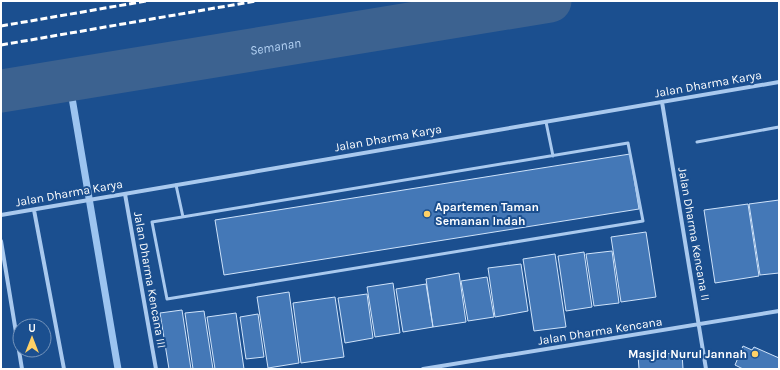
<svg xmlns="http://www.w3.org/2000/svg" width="780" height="370" font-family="Karla,sans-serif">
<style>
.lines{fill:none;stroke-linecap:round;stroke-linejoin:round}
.stream{stroke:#9cc4f0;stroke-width:7}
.river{stroke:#3c6290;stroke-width:43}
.building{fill:#4478b7;stroke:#cfe3fa}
.lane{stroke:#a9c9ee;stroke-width:3}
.street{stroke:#a9c9ee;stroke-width:4}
.rail{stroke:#fff;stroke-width:3;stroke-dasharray:7 3;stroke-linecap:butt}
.poi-dot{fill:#ffd166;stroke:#1b4f8f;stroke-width:1.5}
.labels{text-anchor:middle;stroke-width:4;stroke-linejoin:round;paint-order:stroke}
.street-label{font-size:12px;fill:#fff;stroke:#1b4f8f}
.poi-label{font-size:12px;font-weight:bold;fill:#fff;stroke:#1b4f8f;text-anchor:start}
.water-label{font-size:13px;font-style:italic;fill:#b5d3f5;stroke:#1b4f8f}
</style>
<rect width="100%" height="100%" fill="#1b4f8f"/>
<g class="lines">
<path class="stream" d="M69,80l49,289"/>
<path class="river" id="s1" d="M1,91l549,-90"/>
</g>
<path class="building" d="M630,154l9,55 -415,66 -9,-55z
M779,200v73l-19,2 -11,-71z
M748,204l11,72 -44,7 -11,-73z
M646,232l10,65 -35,5 -10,-65z
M612,251l7,52 -25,3 -8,-52z
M584,252l8,55 -26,4 -8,-55z
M555,254l11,73 -32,4 -11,-72z
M521,264l7,47 -33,6 -7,-49z
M459,273l7,49 -33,5 -7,-48z
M487,277l7,40 -26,4 -7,-40z
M393,283l7,50 -25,4 -8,-50z
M426,284l7,43 -30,5 -7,-43z
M289,292l10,71 -31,5 -11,-71z
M367,294l6,44 -28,5 -7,-45z
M335,297l9,60 -43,6 -8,-60z
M182,310l9,59h-22l-9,-56z
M204,311l9,58h-20l-8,-56z
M236,313l8,56h-29l-8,-52z
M258,314l6,43 -18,2 -6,-42z
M743,346l9,4 2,-3 25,11v11h-36l-8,-4z
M682,353l1,16h-44l-1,-14z"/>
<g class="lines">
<path class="lane" d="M546,122l7,34
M697,142l82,-15
M628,143l15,78 -476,78 -15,-77z
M176,185l7,32"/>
<path class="street" d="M662,102l44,267
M125,194l31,175
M34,210l30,159
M1,215l778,-133
M1,241l21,128
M423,369l356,-58"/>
<path class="rail" d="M1,26l145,-25
M1,45l255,-44"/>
</g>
<g class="poi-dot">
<circle cx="427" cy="214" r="4"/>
<circle cx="755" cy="354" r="4"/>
</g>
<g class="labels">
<g class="street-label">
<text transform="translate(708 84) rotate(-10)" y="4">Jalan Dharma Karya</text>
<text transform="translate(388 138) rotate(-10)" y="4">Jalan Dharma Karya</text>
<text transform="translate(69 193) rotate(-10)" y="4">Jalan Dharma Karya</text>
<text transform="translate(694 234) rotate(80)" y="4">Jalan Dharma Kencana II</text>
<text transform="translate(150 280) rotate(80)" y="4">Jalan Dharma Kencana III</text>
<text transform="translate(600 331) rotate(-9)" y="4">Jalan Dharma Kencana</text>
</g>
<g class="poi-label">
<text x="435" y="211">Apartemen Taman<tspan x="435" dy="14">Semanan Indah</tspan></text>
<text x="747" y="358" text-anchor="end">Masjid Nurul Jannah</text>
</g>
<g class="water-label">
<text dy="5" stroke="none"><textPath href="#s1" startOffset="278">Semanan</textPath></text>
</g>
</g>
<rect width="780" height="370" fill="none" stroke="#ffffff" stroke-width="4"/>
<g transform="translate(32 338)"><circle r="19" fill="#1b4f8f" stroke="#7695bc"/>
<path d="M0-3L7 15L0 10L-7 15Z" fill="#ffd166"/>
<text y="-6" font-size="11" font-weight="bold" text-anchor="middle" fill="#ffffff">U</text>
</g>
</svg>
